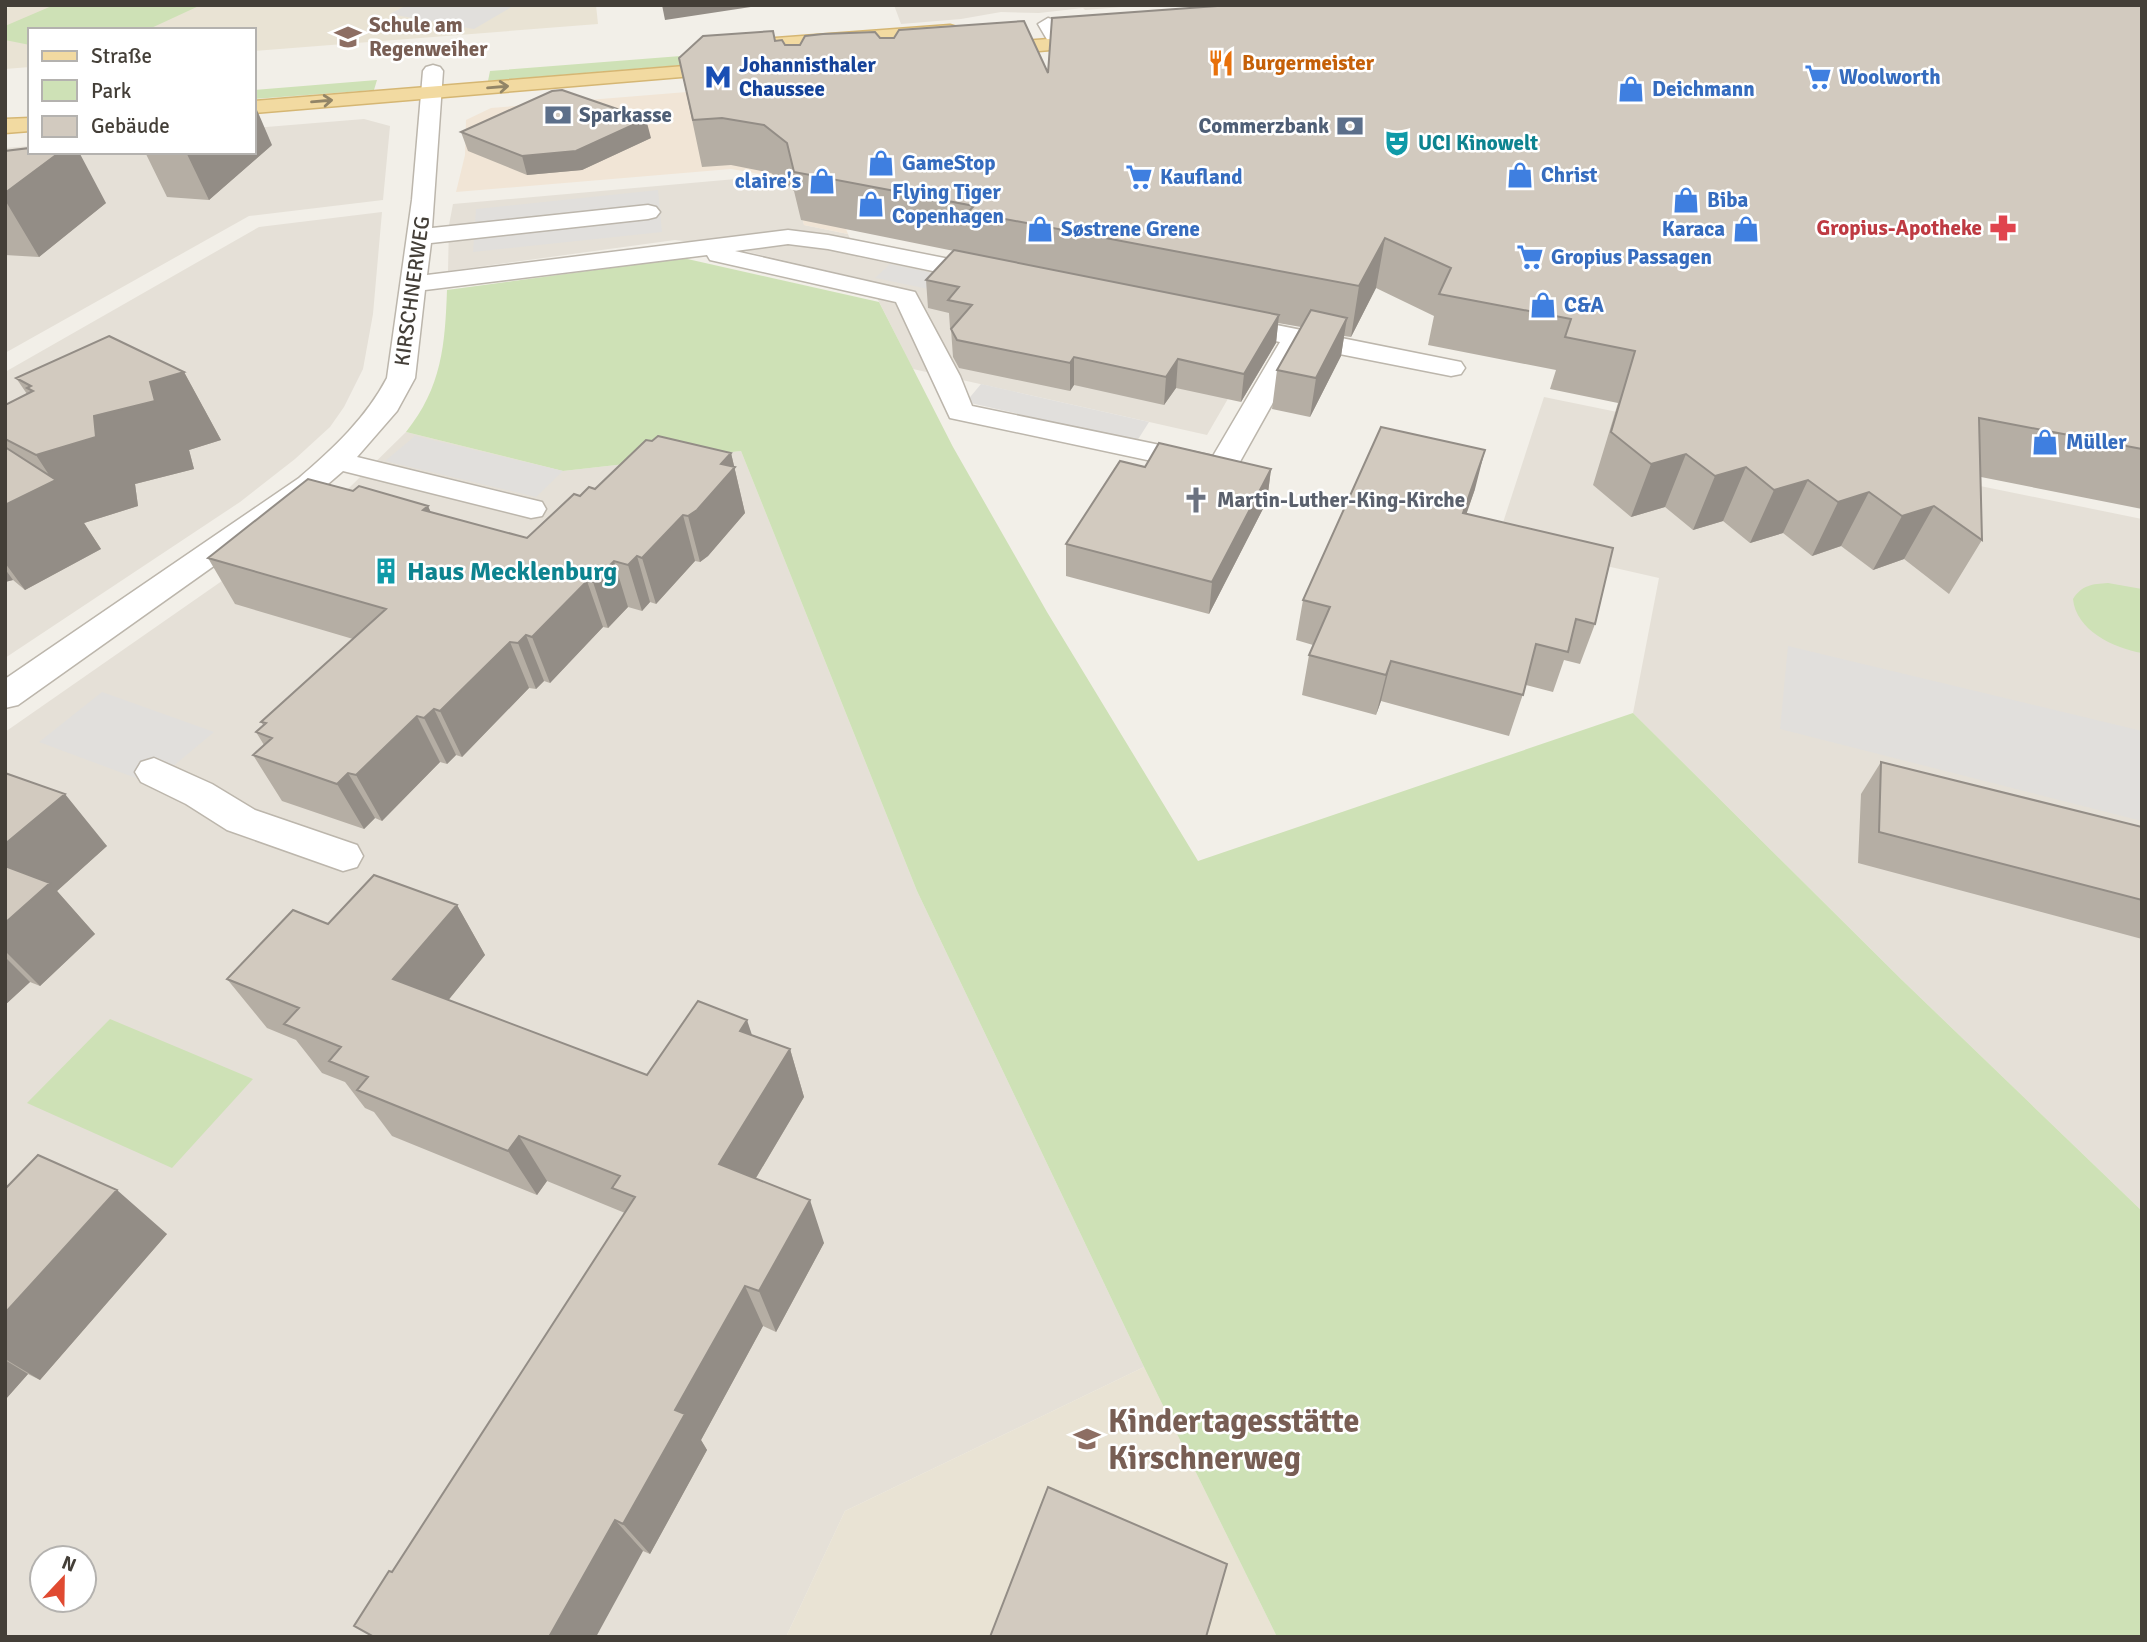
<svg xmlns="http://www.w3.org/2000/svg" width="2147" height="1642" font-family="Signika,sans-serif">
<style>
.residential{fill:#e5e0d7;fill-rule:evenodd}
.commercial{fill:#f1e5d6}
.education{fill:#e9e3d4}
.green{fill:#cee1b6}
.parking{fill:#e1dfdc}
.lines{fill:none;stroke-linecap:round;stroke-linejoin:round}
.minor-casing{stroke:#bcb6ac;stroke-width:3}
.major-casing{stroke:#d5b673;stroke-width:3}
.minor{fill:#fff;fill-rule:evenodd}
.major{fill:#f2daa1;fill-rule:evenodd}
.wall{fill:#b5aea4}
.shaded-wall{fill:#938d86}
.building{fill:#d2cabf;stroke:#938d86;stroke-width:2}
.oneway{stroke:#928567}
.labels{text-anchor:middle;stroke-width:5;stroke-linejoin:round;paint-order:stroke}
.far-education-label{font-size:21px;font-weight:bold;fill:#785e54;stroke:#fff;text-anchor:start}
.far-food-label{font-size:21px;font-weight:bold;fill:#c56008;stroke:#fff;text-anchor:start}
.far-transit-label{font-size:21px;font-weight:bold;fill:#164399;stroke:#fff;text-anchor:start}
.far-shop-label{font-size:21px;font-weight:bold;fill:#366cbe;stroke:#fff;text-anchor:start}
.far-service-label{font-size:21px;font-weight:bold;fill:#4e5e75;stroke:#fff;text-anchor:start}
.far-culture-label{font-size:21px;font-weight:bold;fill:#0d838f;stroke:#fff;text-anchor:start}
.far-health-label{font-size:21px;font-weight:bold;fill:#be3a42;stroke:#fff;text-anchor:end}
.far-street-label{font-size:21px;fill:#443f38;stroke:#fff}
.far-worship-label{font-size:21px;font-weight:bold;fill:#5b616d;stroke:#fff;text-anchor:start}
.culture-label{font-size:26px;font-weight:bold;fill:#0d838f;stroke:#fff;text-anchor:start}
.near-education-label{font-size:32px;font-weight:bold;fill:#785e54;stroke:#fff;text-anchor:start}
</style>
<rect width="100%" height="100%" fill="#f2efe8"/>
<path class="residential" d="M894,5h252l-61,5 -2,-2 -44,5 -38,-1 -40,7 -60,5z
M364,119l26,7 -7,74 -134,16 -244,137v-205l25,-2v6h224v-24z
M769,176l24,4 11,45 44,9 10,23 404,83 -55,95 -294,-66 -45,-89 -150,-35 -43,-5 -227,31 1,-46 4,-21z
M382,212l-9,102 -10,55 -19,38 -14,20 -35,32 -55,43 -235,156v-286l254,-145z
M1544,397l598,122v692l-240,-231 -269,-267 26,-135 -162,-37z
M406,432l157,39 178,-20 176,440 227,476 -299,144 -59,126h-781v-905l303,-211 42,-34zM42,1558h42v42h-42z"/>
<path class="commercial" d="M787,84l61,150 -44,-9 -11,-45 -62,-11 -275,23 9,-37 1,-35 25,-12z"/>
<path class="education" d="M14,5h582l2,19 -344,27v-21h-224v37l-25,2v-60z
M1144,1367l133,270h-491l59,-126z"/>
<path class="green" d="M54,5h147l-54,25h-117v15l-25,-5v-14z
M810,46l-27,11 -295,24 2,-10z
M377,80l-3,10 -120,9v-9z
M683,258l196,44 74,145 94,165 151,249 435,-148 269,267 240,231v426h-865l-133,-270 -227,-476 -176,-440 -178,20 -157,-39c36,-45 39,-87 41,-142z
M2108,583l34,6v64c-29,-5 -66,-23 -69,-54 9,-14 19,-15 35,-16z
M110,1019l143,60 -81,89 -145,-65z"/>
<path class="parking" d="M407,5h108l-41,24 -84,-15z
M658,190l4,42 -189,20 3,-43z
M890,264l67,14 -14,14 -68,-14z
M981,384l168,38 -12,19 -171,-39z
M415,436l148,35 -27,26 -151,-36z
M1788,646l354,85v90l-362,-92z
M102,692l112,40 -62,52 -113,-42z"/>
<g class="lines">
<g class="minor-casing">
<path id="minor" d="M1048,18l7,2 14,24 -3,4h-14l-14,-24z
M433,65l7,2 3,4 -11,157 216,-23 8,2 4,5 -4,5 -8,2 -217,24 -4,32 361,-45 40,5 162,32 9,3 4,5 -4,5 -9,3 -162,-34 -40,-5 -53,7 180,41 45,84 12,30 241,50 67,-114 -62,-13 -4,-6 4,-6 9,-2 224,45 10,2 4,6 -4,6 -10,2 -147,-29 -67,120 -4,6 -11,3 -272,-58 -54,-116 -186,-42 -3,-5 -282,35 -10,88 -18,33 -40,46 185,45 4,7 -4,7 -11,2 -188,-47 -22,19 -303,215 -13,3v-29l294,-201c35,-30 67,-60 88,-100l25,-178 11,-129 3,-4z
M154,758l58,26 43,26 102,35 6,11 -6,11 -14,4 -116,-41 -41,-26 -45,-22 -6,-10 6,-10z"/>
</g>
<g class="major-casing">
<path id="major" d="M950,25l7,2 3,4 -3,4 -223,18 -7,-2 -3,-4 3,-4 7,-2z
M1101,35l10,6 -3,4 -125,11 -7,-2 -3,-4 3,-4 7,-2z
M734,62l7,2 3,4 -3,4 -487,41v-12z
M30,118v13l-25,2v-14z"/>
</g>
<use href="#minor" class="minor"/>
<use href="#major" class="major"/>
</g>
<path class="wall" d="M2142,5v504l-161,-32 1,63 -33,54 -45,-35 -31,11 -32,-24 -29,10 -29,-23 -33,10 -27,-22 -30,9 -28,-23 -34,10 -38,-32 25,-82 -68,-14 6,-19 -128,-25 6,-29 -58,-28 -25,49 -7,-1 -3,20 -31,61 -38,-8 5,-39 24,-43 -23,-4 -2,20 -35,59 -65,-14 -12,17 -90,-20 -4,6 -111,-23 -6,-11 -2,-28 1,-1h-2l-1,-15 -21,-5 -2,-28 28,-29 -153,-31 -7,-29 -23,-18 -40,-8 -29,2 -23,-109 96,-17 10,4h15l80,-7 168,35z
M461,132l190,6 -69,32 -55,5 -59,-24z
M272,145l-63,55 -42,-3 -22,-45h109z
M5,151l101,52 -67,54 -34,-2z
M184,372l37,68 -32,10 5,19 -59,15 3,22 -54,17 17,26 -76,41 -12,-10 -8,2v-177l22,-11 -11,-16z
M652,441l79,12 14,60 -37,43 -8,6 -5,-1 -39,43 -6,-2 -8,9 -14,-4 -20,21 -5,-1 -53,56 -6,-2 -8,8 -7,-1 -67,69 -6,-2 -9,9 -7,-2 -58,59 -7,-3 -11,11 -82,-28 -29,-46 11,-10 -8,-13 8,-6 -3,-4 92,-83 -118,-35 -27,-46 145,-67 75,15 3,7 96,25 53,-42 15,-7z
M1145,467l126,2 -4,32 -58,113 -143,-38v-32z
M1475,489l-9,25 129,110 -15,40 -16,-4 -11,32 -27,-7 -17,51 -128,-35 -5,14 -74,-20 7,-40 4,-10 -17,-5 7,-40z
M1881,762l261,65v112l-284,-76 3,-69z
M5,773l102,73 -50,45 38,43 -55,52 -10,-4 -25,23z
M457,905l28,50 -37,45 199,75 106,-40 37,14 14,48 -48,81 68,65 -48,89 -13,-6 -62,114 6,10 -57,104 -7,-3 -251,21 233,-359 -78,-32 -10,14 -145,-59 -18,-24 -9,-4 -20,-26 -23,-9 -26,-33 -29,-12 -40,-49 101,-55z
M5,1189l162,45 -127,146 -12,-6 -23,26z"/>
<path class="shaded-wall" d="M662,5h102l-99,15z
M254,103l18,42 -63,55 -23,-48h68z
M646,119l5,19 -69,32 -55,5 -5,-19z
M60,152h19l27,51 -67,54 -34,-57v-7z
M1385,238l-9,50 -25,49 8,-51z
M1279,315l-3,28 -35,59 3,-28z
M1347,318l-6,38 -31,61 6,-39z
M1074,357v28l-4,6v-28z
M1178,359l-2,29 -12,17 2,-28z
M184,372l37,68 -32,10 5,19 -59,15 3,22 -54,17 17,26 -76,41 -20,-27v-58l48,-24 -17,-26 58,-39 56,-34z
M1485,450l-10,39 -22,64 10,-40z
M731,453l14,60 -37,43 -8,6 -12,-46 33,-52z
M1686,454l-21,53 -34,10 20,-53z
M1746,467l-23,54 -30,9 22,-54z
M1271,469l-4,32 -58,113 3,-32z
M1808,480l-25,53 -33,10 24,-53z
M1869,492l-28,54 -29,10 26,-54z
M428,506l20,46 -25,-42z
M1934,506l-30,53 -31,11 29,-54z
M683,515l12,46 -39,43 -14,-46z
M637,556l13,46 -8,9 -14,-46z
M614,561l14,46 -20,21 -15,-46z
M5,569l8,11 -8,2z
M587,581l16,46 -53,56 -18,-46z
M526,635l18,46 -8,8 -18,-46z
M510,642l19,46 -67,69 -22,-46z
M1391,661l-10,40 -5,14 10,-40z
M434,709l22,46 -9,9 -23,-46z
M417,716l23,46 -58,59 -26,-46z
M348,773l27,45 -11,11 -27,-45z
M65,794l42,52 -50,45 38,43 -55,52 -35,-35v-107z
M457,905l28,50 -60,74 -32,-50z
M5,957l25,25 -25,23z
M747,1020l16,48 -23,-37z
M790,1049l14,48 -66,111 -19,-44z
M519,1136l28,45 -10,14 -29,-44z
M117,1190l50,44 -127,146 -35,-21v-46z
M810,1200l14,43 -48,89 -17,-41z
M745,1286l18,40 -62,114 6,10 -57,104 -27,-30 52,-114z
M5,1360l23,14 -23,26z
M615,1520l28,31 -47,86h-47z"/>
<path class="building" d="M1231,5h911v444l-163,-31 3,122 -48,-34 -32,10 -33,-24 -31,10 -30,-22 -34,10 -28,-23 -31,9 -29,-22 -35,10 -40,-32 24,-81 -70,-14 6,-18 -132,-25 12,-26 -66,-30 -26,48 -391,-74 6,-6 -180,-34 -7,-29 -23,-18 -42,-7 -29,2 -14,-62 24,-22 70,-5 2,10 7,-1 3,5h15l5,-9 18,-2 52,-2 5,6h14l5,-8 125,-9 24,52 4,-55z
M562,90l84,29 -70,32 -54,5 -61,-24 91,-41z
M30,148v4h30l-55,41v-42z
M954,250l325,65 -35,59 -66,-15 -12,18 -92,-20 -4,6 -113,-23 -6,-11 21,-24 -24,-5 11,-13 -33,-7z
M1311,310l36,8 -31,60 -39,-8z
M109,336l75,36 -34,10 5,19 -61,15 2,21 -60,18 -31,-16v-34l28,-14 -6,-3 4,-2 -15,-8z
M1381,427l104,23 -22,63 150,35 -18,76 -19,-5 -8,33 -32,-8 -13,51 -132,-34 -5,14 -77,-20 21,-48 -27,-7z
M658,436l73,17 -10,11 14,3 -38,43 -9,6 -5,-1 -41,43 -5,-2 -9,9 -14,-4 -21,21 -6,-1 -55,56 -6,-2 -8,8 -8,-1 -70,69 -6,-2 -10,9 -7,-2 -61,59 -8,-2 -11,11 -84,-29 19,-17 -16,-6 10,-9 -5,-1 125,-113 -178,-51 100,-79 45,12 6,-5 69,20 -5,4 104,28 47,-44 6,2 9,-9 6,2 51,-49 6,1z
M1159,443l112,26 -59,113 -146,-38 54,-83 25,6z
M5,447l51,33 -51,25z
M1881,762l261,65v73l-263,-68z
M5,773l60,21 -60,50z
M5,866l45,17 -45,40z
M374,875l83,30 -64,74 254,96 51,-74 49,19 -7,11 50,18 -71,115 91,36 -51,91 -14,-5 -70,124 10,4 -62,110 -8,-4 -66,117h-175l-20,-11 35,-55 3,1 243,-375 -23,-9 8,-12 -101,-40 -11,15 -151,-61 11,-13 -39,-16 12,-14 -57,-23 15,-16 -72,-29 66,-69 35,14z
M38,1155l79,35 -112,123v-124z
M1048,1487l179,77 -21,73h-216z"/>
<defs><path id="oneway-shaft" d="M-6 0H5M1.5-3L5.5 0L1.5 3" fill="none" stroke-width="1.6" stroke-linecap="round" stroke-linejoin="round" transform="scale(1.75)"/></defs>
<g class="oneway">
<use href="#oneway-shaft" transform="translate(498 87) rotate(-5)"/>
<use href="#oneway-shaft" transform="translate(322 101) rotate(-5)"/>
</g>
<defs>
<g id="school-bare" transform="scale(2.1)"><path d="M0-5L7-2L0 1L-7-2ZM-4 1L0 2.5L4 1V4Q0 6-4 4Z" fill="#8d6e63" stroke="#fff" stroke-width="2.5" paint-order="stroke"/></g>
<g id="restaurant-bare" transform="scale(2.1)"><path d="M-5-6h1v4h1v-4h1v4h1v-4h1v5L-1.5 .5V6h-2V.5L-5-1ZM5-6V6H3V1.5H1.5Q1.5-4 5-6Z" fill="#e8710a" stroke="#fff" stroke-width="2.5" paint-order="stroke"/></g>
<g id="metro-bare" transform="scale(2.1)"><path d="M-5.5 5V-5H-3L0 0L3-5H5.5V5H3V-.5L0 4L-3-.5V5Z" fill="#1a4fb4" stroke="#fff" stroke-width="2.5" paint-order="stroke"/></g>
<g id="supermarket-bare" transform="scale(2.1)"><path d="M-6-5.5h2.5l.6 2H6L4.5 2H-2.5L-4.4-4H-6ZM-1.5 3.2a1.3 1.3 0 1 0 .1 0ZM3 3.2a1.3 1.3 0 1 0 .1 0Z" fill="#3f7fe0" stroke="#fff" stroke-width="2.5" paint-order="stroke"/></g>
<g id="shop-bare" transform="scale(2.1)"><path d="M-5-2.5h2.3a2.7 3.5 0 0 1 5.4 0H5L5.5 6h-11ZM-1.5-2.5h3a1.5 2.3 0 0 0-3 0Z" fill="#3f7fe0" stroke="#fff" stroke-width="2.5" paint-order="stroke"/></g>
<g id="bank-bare" transform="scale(2.1)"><path d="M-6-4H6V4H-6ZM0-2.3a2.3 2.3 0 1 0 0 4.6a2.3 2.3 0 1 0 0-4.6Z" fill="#5c6f8a" stroke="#fff" stroke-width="2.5" paint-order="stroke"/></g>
<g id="theatre-bare" transform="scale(2.1)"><path d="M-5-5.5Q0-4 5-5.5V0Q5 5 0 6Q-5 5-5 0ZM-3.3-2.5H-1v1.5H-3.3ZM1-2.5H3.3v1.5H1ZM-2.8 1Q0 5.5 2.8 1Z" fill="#0f9aa8" stroke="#fff" stroke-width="2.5" paint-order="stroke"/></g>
<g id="pharmacy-bare" transform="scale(2.1)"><path d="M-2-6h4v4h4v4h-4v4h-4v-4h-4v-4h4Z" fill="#e0444e" stroke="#fff" stroke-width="2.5" paint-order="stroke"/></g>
<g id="church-bare" transform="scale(2.1)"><path d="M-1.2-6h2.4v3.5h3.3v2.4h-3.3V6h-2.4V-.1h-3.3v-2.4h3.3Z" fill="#6b7280" stroke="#fff" stroke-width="2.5" paint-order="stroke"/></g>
<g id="building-bare" transform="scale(2.1)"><path d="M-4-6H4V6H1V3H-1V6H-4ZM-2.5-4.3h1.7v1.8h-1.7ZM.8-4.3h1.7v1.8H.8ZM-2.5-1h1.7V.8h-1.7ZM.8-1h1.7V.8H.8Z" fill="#0f9aa8" stroke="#fff" stroke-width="2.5" paint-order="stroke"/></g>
</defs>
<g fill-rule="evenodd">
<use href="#school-bare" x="348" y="37"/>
<use href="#restaurant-bare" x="1221" y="63"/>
<use href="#metro-bare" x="718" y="77"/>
<use href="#supermarket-bare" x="1818" y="77"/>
<use href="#shop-bare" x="1631" y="89"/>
<use href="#bank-bare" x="558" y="115"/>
<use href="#bank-bare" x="1350" y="126"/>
<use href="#theatre-bare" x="1397" y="143"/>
<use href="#shop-bare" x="881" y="163"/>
<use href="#shop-bare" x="1520" y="175"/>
<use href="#supermarket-bare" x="1139" y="177"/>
<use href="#shop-bare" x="822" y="181"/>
<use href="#shop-bare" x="1686" y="200"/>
<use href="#shop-bare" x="871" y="204"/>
<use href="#pharmacy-bare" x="2003" y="228"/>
<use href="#shop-bare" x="1040" y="229"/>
<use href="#shop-bare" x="1746" y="229"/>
<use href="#supermarket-bare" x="1530" y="257"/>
<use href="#shop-bare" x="1543" y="305"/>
<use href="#shop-bare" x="2045" y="442"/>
<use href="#church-bare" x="1196" y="500"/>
<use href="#building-bare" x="386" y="571"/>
<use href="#school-bare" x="1087" y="1439"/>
</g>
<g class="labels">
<g class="far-education-label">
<text x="369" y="32">Schule am<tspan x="369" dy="24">Regenweiher</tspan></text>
</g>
<g class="far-food-label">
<text x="1242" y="70">Burgermeister</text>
</g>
<g class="far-transit-label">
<text x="739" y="72">Johannisthaler<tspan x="739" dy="24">Chaussee</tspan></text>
</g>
<g class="far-shop-label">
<text x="1839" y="84">Woolworth</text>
<text x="1652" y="96">Deichmann</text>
<text x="902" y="170">GameStop</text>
<text x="1541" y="182">Christ</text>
<text x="1160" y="184">Kaufland</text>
<text x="801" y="188" text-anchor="end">claire's</text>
<text x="892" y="199">Flying Tiger<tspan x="892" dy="24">Copenhagen</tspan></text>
<text x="1707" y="207">Biba</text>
<text x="1061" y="236">Søstrene Grene</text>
<text x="1725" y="236" text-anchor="end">Karaca</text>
<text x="1551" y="264">Gropius Passagen</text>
<text x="1564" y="312">C&amp;A</text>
<text x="2066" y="449">Müller</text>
</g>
<g class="far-service-label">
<text x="579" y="122">Sparkasse</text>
<text x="1329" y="133" text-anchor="end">Commerzbank</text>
</g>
<g class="far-culture-label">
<text x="1418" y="150">UCI Kinowelt</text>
</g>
<g class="far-health-label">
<text x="1982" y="235">Gropius-Apotheke</text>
</g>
<g class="far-street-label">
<text transform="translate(412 291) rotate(-82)" y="7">KIRSCHNERWEG</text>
</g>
<g class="far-worship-label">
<text x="1217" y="507">Martin-Luther-King-Kirche</text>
</g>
<g class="culture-label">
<text x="407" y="580">Haus Mecklenburg</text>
</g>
<g class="near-education-label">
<text x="1108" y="1432">Kindertagesstätte<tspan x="1108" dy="37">Kirschnerweg</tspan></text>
</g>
</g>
<rect width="2147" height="1642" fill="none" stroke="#443f38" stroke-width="14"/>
<rect x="28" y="28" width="228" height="126" fill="#ffffff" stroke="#b4b2af" stroke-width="2"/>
<rect x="42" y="51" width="35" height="10" fill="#f2daa1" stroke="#b4b2af" stroke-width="2"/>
<text x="91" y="63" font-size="21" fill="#443f38">Straße</text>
<rect x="42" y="80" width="35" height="21" fill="#cee1b6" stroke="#b4b2af" stroke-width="2"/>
<text x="91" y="98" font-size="21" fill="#443f38">Park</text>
<rect x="42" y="116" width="35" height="21" fill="#d2cabf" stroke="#b4b2af" stroke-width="2"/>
<text x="91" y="133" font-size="21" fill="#443f38">Gebäude</text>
<g transform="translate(63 1579) rotate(22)"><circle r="33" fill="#ffffff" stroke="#b4b2af" stroke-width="2"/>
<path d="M0-5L12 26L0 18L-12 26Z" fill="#e04a31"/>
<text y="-10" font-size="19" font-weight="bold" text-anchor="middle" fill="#443f38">N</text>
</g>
</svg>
